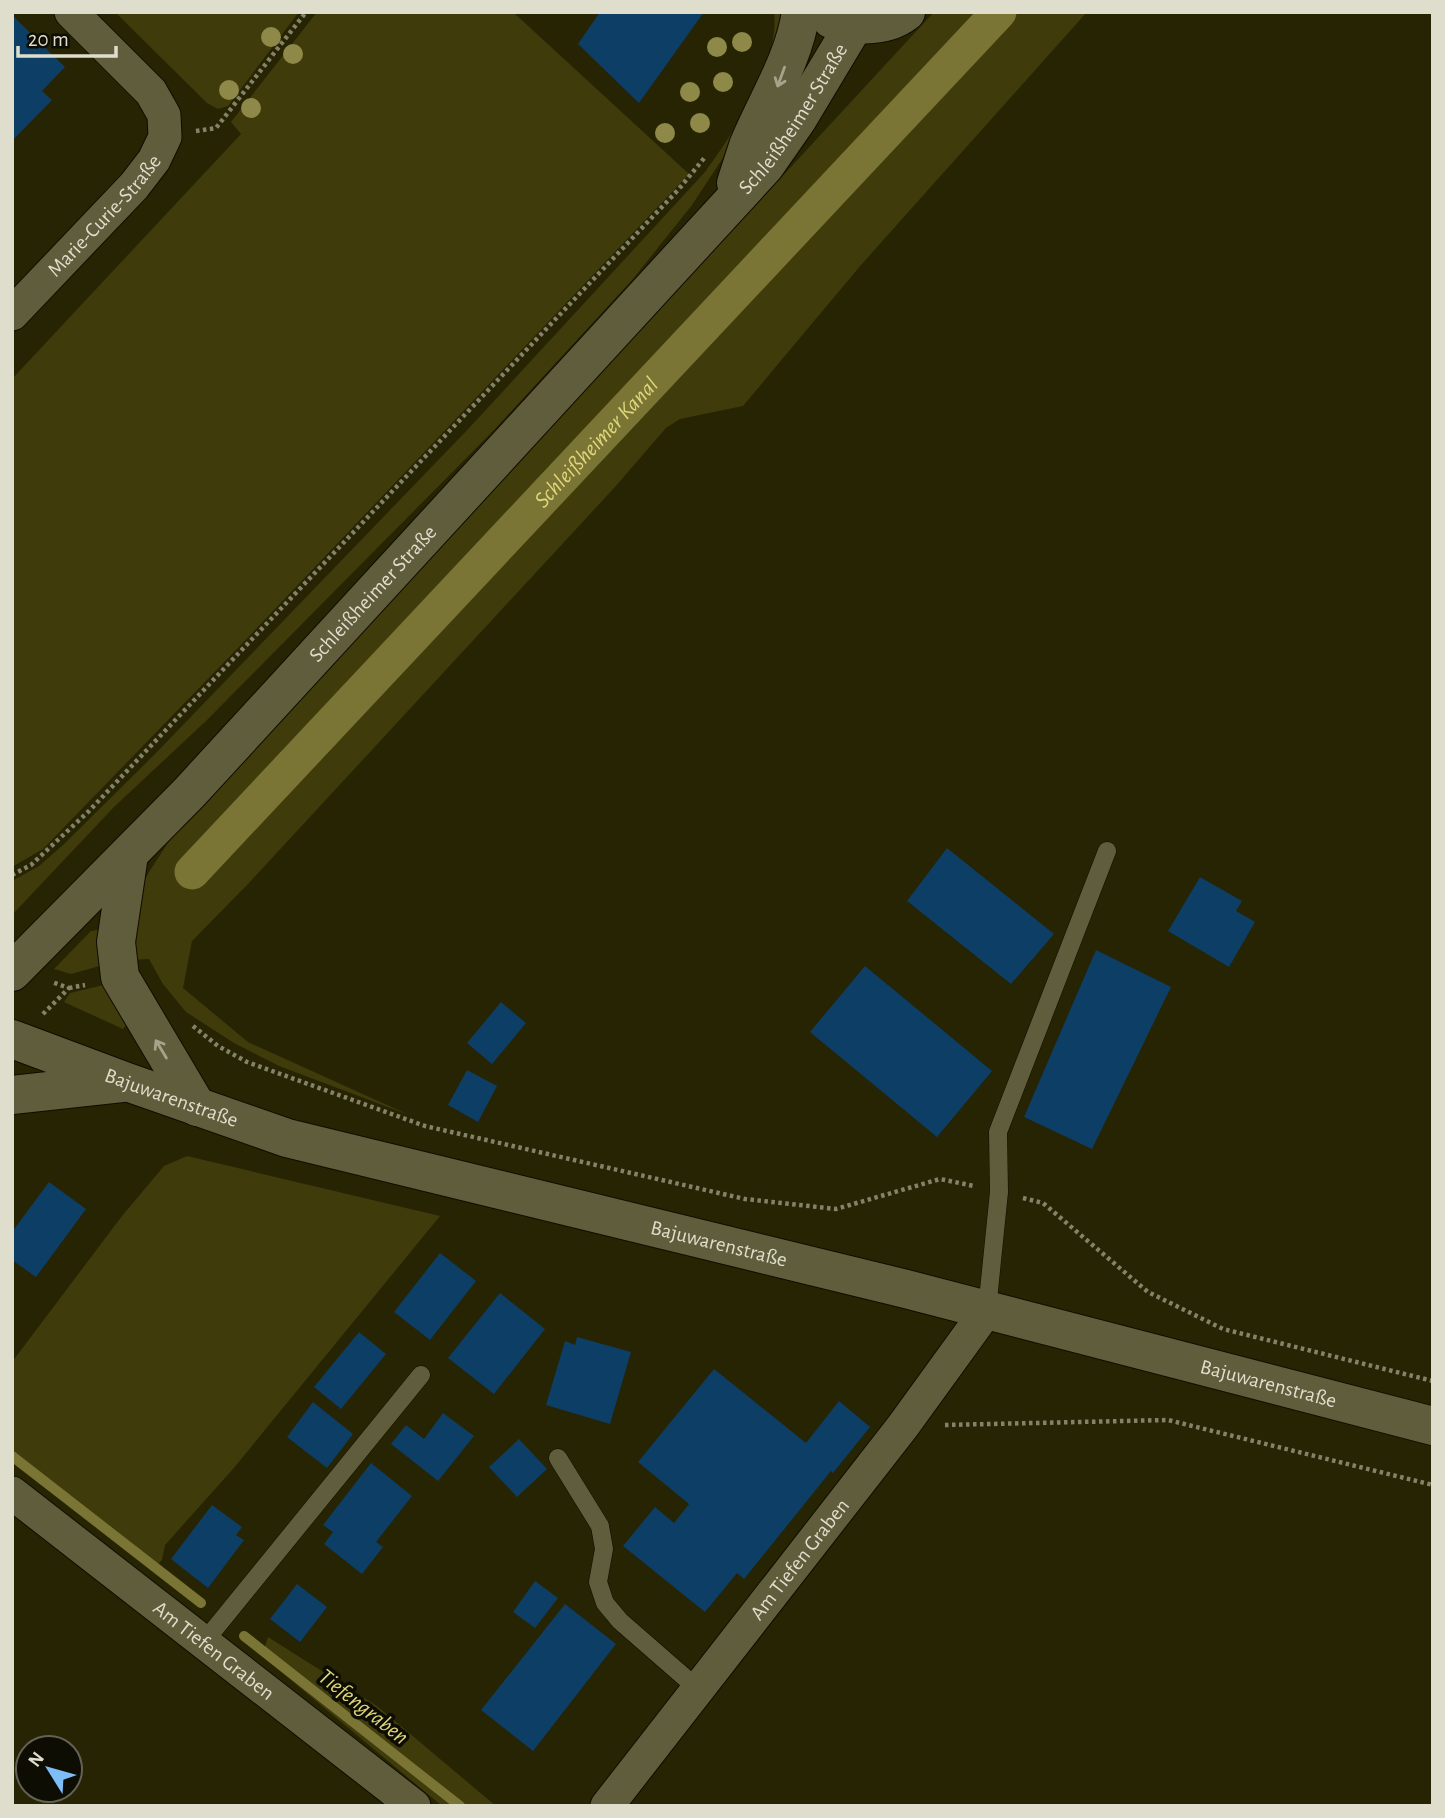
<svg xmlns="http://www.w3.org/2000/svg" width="1445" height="1818" font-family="'Alegreya Sans',sans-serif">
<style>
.green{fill:#3f3b0b}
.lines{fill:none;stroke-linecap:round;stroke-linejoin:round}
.stream{stroke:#7a7535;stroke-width:10}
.canal{stroke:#7a7535;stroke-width:35}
.building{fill:#0c3e66}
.service-casing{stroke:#0f0d00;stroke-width:19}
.minor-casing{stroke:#0f0d00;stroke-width:35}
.secondary-casing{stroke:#0f0d00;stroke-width:40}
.path{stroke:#848269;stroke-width:4.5;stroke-dasharray:3.5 3.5;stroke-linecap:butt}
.service{stroke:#5f5d3c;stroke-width:18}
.minor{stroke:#5f5d3c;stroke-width:33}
.secondary{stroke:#5f5d3c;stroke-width:38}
.tree{fill:#8e8948}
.oneway{stroke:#a5a48b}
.labels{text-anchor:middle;stroke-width:7;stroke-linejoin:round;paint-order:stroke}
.street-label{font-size:21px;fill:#dfdecc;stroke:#0e0d03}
.water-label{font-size:23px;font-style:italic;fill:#ded77a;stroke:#0e0d03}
</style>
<rect width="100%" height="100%" fill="#272404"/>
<path class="green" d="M115,12h184l-71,94 -10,3 -11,-6z
M317,12h196l176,162 -453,476 -193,199 -31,18v-488l229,-245 -10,-12z
M774,12h8l1,12 -31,90 -60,91 -59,74 -140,152 -287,290 -92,86 -102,108v-34l27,-15 24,-21 91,-90 317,-329 234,-254c29,-40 75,-109 69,-160z
M934,12h153l-226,253 -118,141 -63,13 -14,9 -51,59 -367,397 -56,57 -9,47 65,54 161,73 -130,-49 -45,-23 -48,-31 -23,-28 -14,-25 -18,1 2,-57 16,-31 22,-34z
M97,930l3,2 3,33 -32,9 -17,-5 37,-38z
M108,984l21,37 -6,8 -59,-27 6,-9z
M187,1156l253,60 -207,253 -68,76 -3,15 -9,10 -141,-107v-101l110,-146 42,-50z
M268,1637l109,69 119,100h-54l-180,-150z"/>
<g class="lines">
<path class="stream" d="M12,1456l189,147
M244,1636l216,170"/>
<path class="canal" id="s1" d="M192,872l807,-860"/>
</g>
<path class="building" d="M600,12h104l-65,91 -61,-59z
M12,15l53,52 -23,24 10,9 -40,41z
M947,848l107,86 -43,50 -104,-83z
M1200,877l42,24 -6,10 19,11 -26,45 -61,-36z
M1096,950l75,37 -79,162 -68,-32z
M865,966l127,105 -55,66 -127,-105z
M501,1002l25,21 -34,41 -25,-21z
M467,1070l30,16 -19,36 -30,-17z
M49,1182l37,27 -50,68 -24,-17v-28z
M440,1253l36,28 -46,59 -36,-28z
M500,1293l45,36 -51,65 -46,-36z
M359,1332l27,22 -45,55 -27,-22z
M577,1337l54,15 -21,72 -64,-19 19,-64 10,4z
M714,1369l92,74 33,-42 31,26 -37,46 -2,-2 -87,108 -7,-6 -32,39 -82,-66 32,-39 19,16 15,-19 -51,-42z
M313,1402l40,32 -26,34 -40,-31z
M443,1413l31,23 -36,45 -47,-37 15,-19 18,14z
M519,1439l28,30 -30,28 -28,-30z
M371,1463l41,33 -36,46 7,5 -21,27 -38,-30 9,-12 -10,-7z
M212,1505l30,22 -6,8 8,5 -36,48 -37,-29z
M535,1581l23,17 -23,30 -22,-16z
M297,1584l30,23 -27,35 -30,-23z
M565,1604l51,40 -83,107 -52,-41z"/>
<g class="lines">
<g class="service-casing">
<path id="service" d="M987,1310l12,-118 -1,-60 109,-281
M558,1458l42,68 4,23 -6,33 7,21 15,18 78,68
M204,1642l217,-267"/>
</g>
<g class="minor-casing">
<g id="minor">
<path id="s2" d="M12,314l122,-128 20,-26 11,-23 -1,-22 -13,-23 -80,-80"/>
<path id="s3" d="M12,1493l402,313"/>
<path id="s4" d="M607,1806l296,-380 84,-116"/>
</g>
</g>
<g class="secondary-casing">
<g id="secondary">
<path d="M831,19c25,7 53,10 75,-7"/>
<path d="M736,183c4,-12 8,-25 12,-37 18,-44 46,-86 53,-134"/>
<path d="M129,855l-13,87 4,35 77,130"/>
<path id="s5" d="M12,972l177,-179 576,-627 32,-46 57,-95"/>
<path id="s6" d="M12,1039l115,43 160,56 619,151 527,137"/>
<path d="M12,1095l110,-12"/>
</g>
</g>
<path class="path" d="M196,131l20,-3 90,-116
M12,875l19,-10 58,-54 589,-621 28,-34
M69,988l16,-3
M43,1014l26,-26 -17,-6
M193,1026l25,20 29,16 178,64 320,73 91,10 104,-30 34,7
M1023,1198l20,5 105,89 75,37 210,52
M945,1425l223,-5 265,65"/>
<use href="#service" class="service"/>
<use href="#minor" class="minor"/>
<use href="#secondary" class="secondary"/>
</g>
<g class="tree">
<circle cx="271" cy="37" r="10"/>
<circle cx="742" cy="42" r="10"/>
<circle cx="717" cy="47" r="10"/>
<circle cx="293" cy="54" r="10"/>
<circle cx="723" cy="82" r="10"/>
<circle cx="229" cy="90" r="10"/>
<circle cx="690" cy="92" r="10"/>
<circle cx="251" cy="108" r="10"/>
<circle cx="700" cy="123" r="10"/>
<circle cx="665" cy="133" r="10"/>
</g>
<defs><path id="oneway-shaft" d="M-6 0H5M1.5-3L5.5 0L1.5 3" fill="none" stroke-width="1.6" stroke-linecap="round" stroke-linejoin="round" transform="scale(1.75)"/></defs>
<g class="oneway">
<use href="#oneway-shaft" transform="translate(781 77) rotate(110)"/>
<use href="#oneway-shaft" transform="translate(161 1049) rotate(-121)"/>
</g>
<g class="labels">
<g class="street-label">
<text dy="7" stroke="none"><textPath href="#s5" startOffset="1158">Schleißheimer Straße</textPath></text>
<text dy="7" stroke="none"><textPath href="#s2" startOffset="135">Marie-Curie-Straße</textPath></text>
<text dy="7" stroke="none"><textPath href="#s5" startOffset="523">Schleißheimer Straße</textPath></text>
<text dy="7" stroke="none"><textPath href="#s6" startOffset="170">Bajuwarenstraße</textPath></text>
<text dy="7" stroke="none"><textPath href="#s6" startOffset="737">Bajuwarenstraße</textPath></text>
<text dy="7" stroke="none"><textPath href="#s6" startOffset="1304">Bajuwarenstraße</textPath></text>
<text dy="7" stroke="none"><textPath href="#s4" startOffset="313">Am Tiefen Graben</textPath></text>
<text dy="7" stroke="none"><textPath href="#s3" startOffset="256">Am Tiefen Graben</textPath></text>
</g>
<g class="water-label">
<text dy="8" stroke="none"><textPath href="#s1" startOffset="590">Schleißheimer Kanal</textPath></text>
<text transform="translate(364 1706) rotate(38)" y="8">Tiefengraben</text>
</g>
</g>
<rect width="1445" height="1818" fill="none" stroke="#dfdecc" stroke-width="28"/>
<g transform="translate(49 1769) rotate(307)"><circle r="33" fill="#0e0d03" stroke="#626153" stroke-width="2"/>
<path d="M0-5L12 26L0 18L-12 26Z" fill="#7dbef9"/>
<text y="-10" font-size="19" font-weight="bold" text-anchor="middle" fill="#dfdecc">N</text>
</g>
<path d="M18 46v10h98v-10" fill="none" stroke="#dfdecc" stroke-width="3.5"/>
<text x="28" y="46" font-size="21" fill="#dfdecc" stroke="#0e0d03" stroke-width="5" paint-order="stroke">20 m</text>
</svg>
